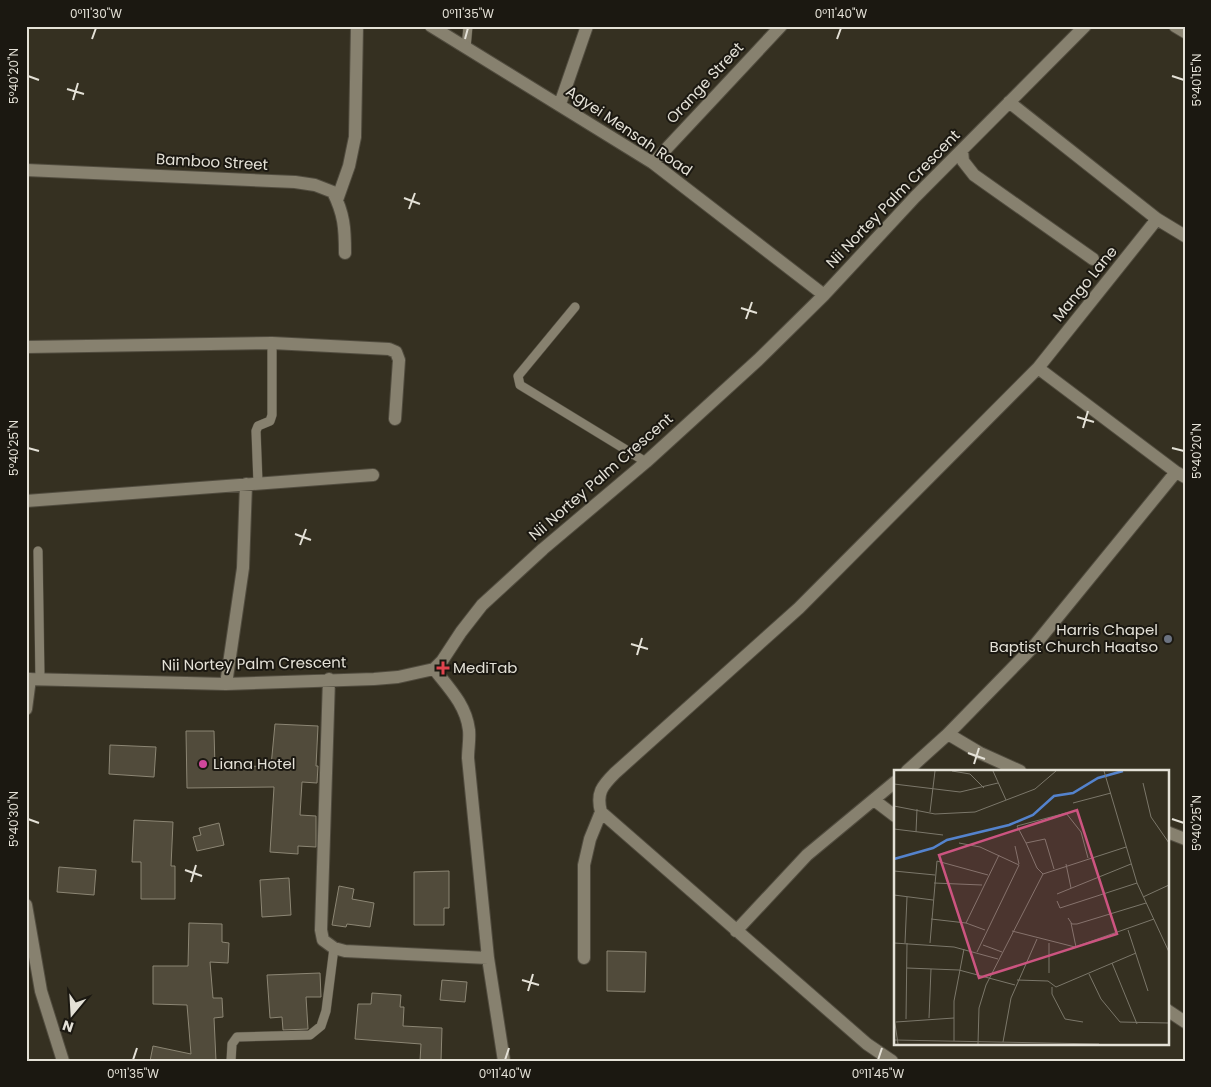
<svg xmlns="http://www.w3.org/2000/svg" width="1211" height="1087" font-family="Poppins,sans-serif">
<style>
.building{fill:#514b3b;stroke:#8c8674}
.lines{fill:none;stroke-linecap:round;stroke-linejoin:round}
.lane-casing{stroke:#514c3f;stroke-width:10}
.street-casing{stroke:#514c3f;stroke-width:14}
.lane{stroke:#87816f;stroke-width:9}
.street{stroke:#87816f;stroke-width:12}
.ticks{fill:none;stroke:#e4e1d7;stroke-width:2}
.worship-dot{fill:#6b7280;stroke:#1b1811;stroke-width:2}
.health-dot{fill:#e0444e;stroke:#1b1811;stroke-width:2}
.hotel-dot{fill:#d1479c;stroke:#1b1811;stroke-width:2}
.labels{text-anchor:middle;stroke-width:4;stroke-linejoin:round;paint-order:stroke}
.street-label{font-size:15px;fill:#e4e1d7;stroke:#1b1811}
.poi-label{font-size:15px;fill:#e4e1d7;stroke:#1b1811;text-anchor:start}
.inset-river{fill:none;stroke:#5483cd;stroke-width:2.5}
.inset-road{fill:none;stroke:#7b776a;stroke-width:1}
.view{fill:#cc5480;fill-opacity:0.15;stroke:#cc5480;stroke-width:2.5}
.inset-edge{fill:none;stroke:#e4e1d7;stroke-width:2.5}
.neatline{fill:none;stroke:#e4e1d7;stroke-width:2}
.ticks-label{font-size:12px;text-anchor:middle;fill:#e4e1d7}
</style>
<rect width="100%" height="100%" fill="#353021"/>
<path class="building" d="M275,724l43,2 -2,40h2l-1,17 -15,-1 -2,33 16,1v31l-18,-1v8l-28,-2 4,-65 -87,1 -1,-57h28l1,36 56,-1z
M110,745l46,2 -2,30 -45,-3z
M134,820l39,2 -2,44h4v33h-34v-37h-9z
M219,823l5,22 -27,6 -4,-14 8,-2 -2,-7z
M59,867l37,3 -2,25 -37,-3z
M449,871v37h-5v17h-30v-53z
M289,878l2,37 -29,2 -2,-37z
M339,886l15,3 -2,10 22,4 -4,24 -23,-3 -1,3 -14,-2z
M189,923l33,1v18l7,1 -1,20 -18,-1 3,36h9l1,19 -9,1 2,43h-66l3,-15 38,8 -4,-49 -34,-1v-38h35z
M607,951l39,1 -1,40 -38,-1z
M320,973l1,24h-15l2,32 -25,1 -1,-13 -12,1 -3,-43z
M442,980l25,2 -2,20 -25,-2z
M372,993l29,2 -1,12h4l-1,19 39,2 -1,33h-21l1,-17 -66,-5 3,-35h13z"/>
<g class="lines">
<g class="lane-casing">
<path id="lane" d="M466,48l2,-22
M575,307l-57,69 2,9 126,77
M258,483l-2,-52 2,-5 12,-5 2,-6v-72
M38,551l2,128
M231,1061l1,-17 5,-7 73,-2 11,-9 5,-15 8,-63"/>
</g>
<g class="street-casing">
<path id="street" d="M431,26l222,137 171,132
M1175,26l10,6
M1009,102l148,117 28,17
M560,104l27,-78
M962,150l1,11 11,14 119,84
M653,163l128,-137
M26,170l269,12 20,3 18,7c11,22 12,36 12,61
M337,200l12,-34 6,-29 2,-111
M26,347l246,-4 117,6 7,3 3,8 -4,59
M1038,368l138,104 9,5
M26,501l347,-26
M26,679l200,5 148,-5 24,-2 36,-8 8,-8 19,-29 21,-27 61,-56 103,-87 112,-102 66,-65 91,-98 170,-171
M329,679l-8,251 2,10 11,8 11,3 143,7 -20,-200c0,-9 2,-19 1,-28 -3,-25 -20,-42 -35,-61
M226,684l17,-116 3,-84
M26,709l4,-30
M948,734l32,19 40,18
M907,771l41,-37 86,-88 142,-174
M874,800l21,16
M1167,832l18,7
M26,905l15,86 22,70
M736,931l71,-76 88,-73
M488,958l16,103
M584,958v-93l6,-26 11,-27
M1167,1010l18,12
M892,1061l-25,-17 -266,-232c-5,-19 1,-26 14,-39l184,-165 239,-240 119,-149"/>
</g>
<use href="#lane" class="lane"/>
<use href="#street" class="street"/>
</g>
<path class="ticks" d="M92,39l4,-11M465,39l3,-11M837,39l4,-11M28,76l11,4M1172,76l12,4M67,89l17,5M73,100l5,-17M404,198l16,6M409,209l6,-16M741,308l16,5M746,319l6,-17M1077,417l17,5M1083,428l5,-17M28,448l11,3M1172,448l12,3M295,534l16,6M300,545l6,-16M631,644l17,5M637,655l5,-17M968,753l17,6M974,764l5,-16M28,819l11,4M1172,819l12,4M185,870l17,6M191,882l5,-17M522,980l17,5M528,991l5,-17M133,1060l4,-12M505,1060l4,-12M878,1060l4,-12"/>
<circle class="worship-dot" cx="1168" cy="639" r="5"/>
<path class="health-dot" d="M440.5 660.5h5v5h5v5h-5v5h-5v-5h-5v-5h5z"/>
<circle class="hotel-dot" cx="203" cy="764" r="5"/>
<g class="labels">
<g class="street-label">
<text transform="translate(705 83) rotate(-47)" y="5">Orange Street</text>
<text transform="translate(629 131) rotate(34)" y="5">Agyei Mensah Road</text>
<text transform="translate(212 162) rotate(3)" y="5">Bamboo Street</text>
<text transform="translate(893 199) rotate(-46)" y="5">Nii Nortey Palm Crescent</text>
<text transform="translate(1085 284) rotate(-51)" y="5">Mango Lane</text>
<text transform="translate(601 477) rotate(-41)" y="5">Nii Nortey Palm Crescent</text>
<text transform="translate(254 664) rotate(-1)" y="5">Nii Nortey Palm Crescent</text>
</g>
<g class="poi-label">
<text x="1158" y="635" text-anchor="end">Harris Chapel<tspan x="1158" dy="17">Baptist Church Haatso</tspan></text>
<text x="453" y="673">MediTab</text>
<text x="213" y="769">Liana Hotel</text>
</g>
</g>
<g transform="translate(894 770)">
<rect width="275" height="275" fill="#353021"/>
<path class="inset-river" d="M0,89l39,-11 14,-8 62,-15 24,-10 21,-19 19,-3 25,-15 25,-7"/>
<path class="inset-road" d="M58,1l18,3 14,14M99,1l13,29M210,1l33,112 32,69M249,13l8,34 18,26M0,14l66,8 38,-9M179,33l38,-10M0,36l41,8 40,-2 60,-23 21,-18M36,42l5,-41M0,59l49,6M22,62l1,-23M65,73l21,4 39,18 -42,87M132,73l-9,-17 49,-13 15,19 7,26M121,76l4,18M172,94l5,24M0,101l41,4M149,104l-6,-6 -11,-25 19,-4 9,30M40,113l48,2M163,124l74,-30M0,125l39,5M249,127l26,-12M163,131l3,7 77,-25M174,148l4,6h5l69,-21M37,149l35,4 19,7M72,153l33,-68M177,153l5,24M234,160l20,61M118,161l63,16 79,-28M0,173l60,4 44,12M11,173l2,-46M36,173l7,-82 51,14M89,175l19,7M218,193l25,61M13,198l52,2 56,15M155,203v-30M195,204l12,25 19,23 49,1M123,210l31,1 8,6 80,-34M158,217v7l13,25 18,3M0,247l4,27M35,248l2,-49M12,249l1,-76M2,252l58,-4M0,270l205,4M60,271v-40l10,-52M109,272l8,-44 26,-59M84,274l1,-36 7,-23 57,-111 83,-27"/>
<path class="view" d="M183,40l40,124 -138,44 -40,-123z"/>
<rect width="275" height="275" class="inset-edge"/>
</g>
<rect width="1211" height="1087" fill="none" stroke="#1b1811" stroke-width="55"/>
<g transform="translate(72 1014) rotate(198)" stroke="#1b1811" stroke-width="4" paint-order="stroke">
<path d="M0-4L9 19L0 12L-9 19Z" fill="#e4e1d7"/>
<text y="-8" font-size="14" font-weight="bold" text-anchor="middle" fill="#e4e1d7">N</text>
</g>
<rect x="28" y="28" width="1156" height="1032" class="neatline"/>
<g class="ticks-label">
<text x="96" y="18">0°11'30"W</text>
<text x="468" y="18">0°11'35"W</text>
<text x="841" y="18">0°11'40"W</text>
<text transform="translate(14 76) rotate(-90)" y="4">5°40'20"N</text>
<text transform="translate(1197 80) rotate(-90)" y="4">5°40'15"N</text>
<text transform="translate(14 448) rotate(-90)" y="4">5°40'25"N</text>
<text transform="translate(1197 451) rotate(-90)" y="4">5°40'20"N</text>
<text transform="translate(14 819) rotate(-90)" y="4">5°40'30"N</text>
<text transform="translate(1197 823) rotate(-90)" y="4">5°40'25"N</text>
<text x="133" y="1078">0°11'35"W</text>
<text x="505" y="1078">0°11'40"W</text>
<text x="878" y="1078">0°11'45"W</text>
</g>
</svg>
